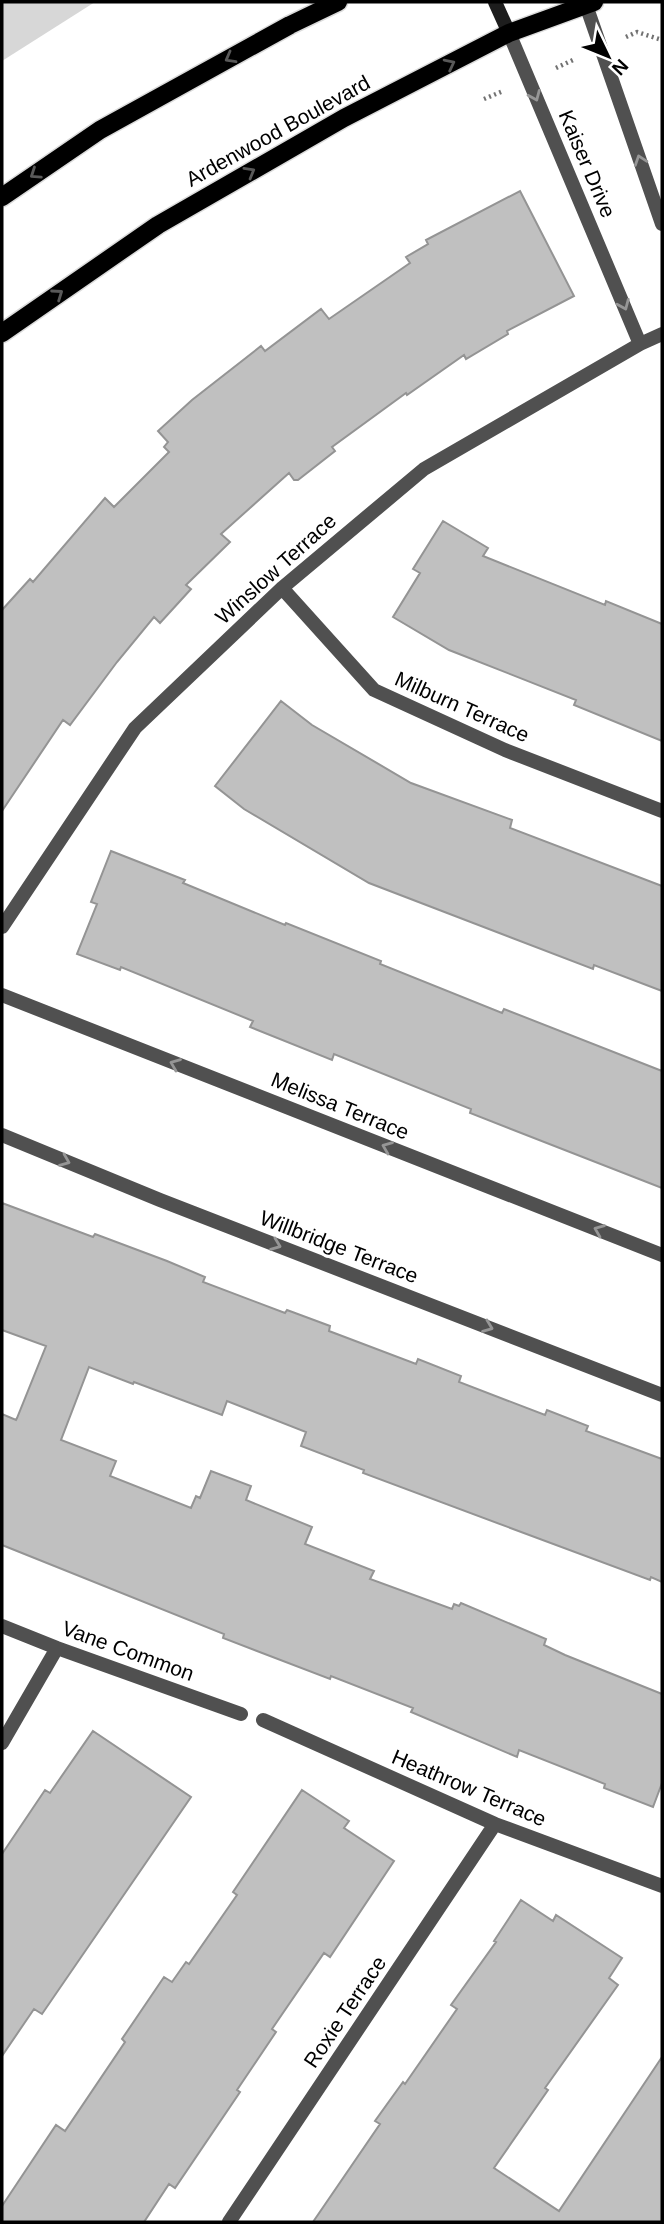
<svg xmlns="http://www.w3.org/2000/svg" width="664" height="2224" font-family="Arial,sans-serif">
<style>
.green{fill:#d7d7d7}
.building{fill:#c0c0c0;stroke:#949494;stroke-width:2}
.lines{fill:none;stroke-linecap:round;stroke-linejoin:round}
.primary-casing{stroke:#dbdbdb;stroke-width:21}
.path{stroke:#727272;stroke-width:4.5;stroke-dasharray:2 3.5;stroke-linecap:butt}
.street{stroke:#505050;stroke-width:14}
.secondary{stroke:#1d1d1d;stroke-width:14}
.primary{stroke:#000;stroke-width:18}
.oneway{stroke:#595959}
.oneway2{stroke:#969696}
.labels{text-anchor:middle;stroke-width:6;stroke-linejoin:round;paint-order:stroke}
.street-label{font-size:21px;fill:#000;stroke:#fff}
</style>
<rect width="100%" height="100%" fill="#fff"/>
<path class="green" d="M2,2h93l-93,59z"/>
<path class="building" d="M520,191l54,105 -67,35 1,3 -42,25 -2,-4 -57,40 -1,-2 -74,54 3,4 -37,29h-4l-5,-7 -68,61 9,8 -44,43 5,4 -31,34 -6,-6 -37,45 -47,63 -7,-5 -61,91v-201l28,-31 3,3 72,-84 9,9 55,-55 -5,-5 4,-5 -10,-11 34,-31 69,-54 4,5 56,-42 8,10 81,-56 -4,-6 22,-13 -2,-4z
M443,521l45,27 -5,8 122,49 1,-4 56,23v117l-88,-36 2,-5 -127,-50 -56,-33 27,-44 -7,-4z
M281,701l31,24 99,58 101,37 -2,8 152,58v105l-68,-26 -1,4 -224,-86 -125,-74 -29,-23z
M111,851l74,29 -2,3 102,42 1,-2 95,38 -1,3 122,49 2,-4 158,62v117l-192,-75 1,-4 -137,-55 -2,6 -82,-33 3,-6 -132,-54 -1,3 -43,-16 20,-50 -6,-2z
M2,1203l91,34 2,-3 72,27 38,16 -2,5 82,31 2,-3 43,16 -1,5 87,33 2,-5 43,17 -2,6 86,33 2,-5 41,16 -2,5 76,28v123l-11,-5 -1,3 -287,-107 1,-3 -63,-24 5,-14 -79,-31 -5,14 -88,-33 -1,2 -44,-17 -28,73 55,21 -6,15 81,32 5,-12 4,2 11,-27 40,15 -5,14 66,27 -7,17 69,27 -4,8 82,30 2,-5 5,2 2,-3 85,36 -2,6 21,10 97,39v89l-9,24 -49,-19 1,-4 -86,-34 -2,7 -106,-45 2,-4 -82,-32 -1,3 -107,-41 1,-4 -222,-89v-131l14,6 1,-2 29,-72 -44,-16z
M93,1731l98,66 -149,217 -8,-5 -32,47v-202l43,-64 5,3z
M302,1790l47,31 -5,7 50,33 -64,96 -6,-4 -52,76 4,3 -39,58 3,2 -65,96 -6,-4 -25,38h-142v-16l54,-81 9,6 60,-89 -3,-3 42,-62 8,5 14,-20 3,2 48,-69 -4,-3z
M521,1900l32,21 3,-6 66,43 -13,20 9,7 -73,103 3,2 -54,78 65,43 103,-154v165h-349l67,-98 -5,-3 28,-39 2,2 52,-75 -6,-4 45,-63 -2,-1z"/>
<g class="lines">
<g class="primary-casing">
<path id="primary" d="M2,197l98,-67 190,-105 48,-23
M2,333l156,-108 186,-107 165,-85 85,-31"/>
</g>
<path class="path" d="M626,37l11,-5 25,8
M556,68l17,-8
M484,99l19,-8"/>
<path class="street" d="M586,5l76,219
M509,33l131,311
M282,588l92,102 131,60 157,61
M2,927l133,-199 147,-140 142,-119 216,-125 22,-10
M2,995l660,260
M2,1135l158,65 502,195
M2,1626l55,22 184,66
M263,1720l232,104 167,62
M2,1743l55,-95
M229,2222l266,-398"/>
<path class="secondary" d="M495,2l14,31"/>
<use href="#primary" class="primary"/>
</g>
<defs><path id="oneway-chevron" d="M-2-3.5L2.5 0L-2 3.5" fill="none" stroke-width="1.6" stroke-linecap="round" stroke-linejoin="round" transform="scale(1.75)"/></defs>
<g class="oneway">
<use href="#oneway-chevron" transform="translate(230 58) rotate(151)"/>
<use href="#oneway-chevron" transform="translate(450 64) rotate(-27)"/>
<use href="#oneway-chevron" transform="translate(250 172) rotate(-30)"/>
<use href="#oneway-chevron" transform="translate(35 174) rotate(146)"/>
<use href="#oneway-chevron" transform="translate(58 294) rotate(-35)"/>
</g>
<g class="oneway2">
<use href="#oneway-chevron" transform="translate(535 96) rotate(67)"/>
<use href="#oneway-chevron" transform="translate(640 160) rotate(-109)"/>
<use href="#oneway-chevron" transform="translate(624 305) rotate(67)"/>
<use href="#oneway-chevron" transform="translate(175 1064) rotate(-158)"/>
<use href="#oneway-chevron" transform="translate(387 1147) rotate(-158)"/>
<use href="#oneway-chevron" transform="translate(65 1161) rotate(22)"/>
<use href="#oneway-chevron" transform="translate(599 1230) rotate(-158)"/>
<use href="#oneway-chevron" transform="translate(276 1245) rotate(21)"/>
<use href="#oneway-chevron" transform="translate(488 1327) rotate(21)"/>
</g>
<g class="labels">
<g class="street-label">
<text transform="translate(278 131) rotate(-29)" y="7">Ardenwood Boulevard</text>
<text transform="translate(587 164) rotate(67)" y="7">Kaiser Drive</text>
<text transform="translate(276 569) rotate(-42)" y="7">Winslow Terrace</text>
<text transform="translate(462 707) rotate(24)" y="7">Milburn Terrace</text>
<text transform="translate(340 1106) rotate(22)" y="7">Melissa Terrace</text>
<text transform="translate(339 1247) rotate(21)" y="7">Willbridge Terrace</text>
<text transform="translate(128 1651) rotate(20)" y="7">Vane Common</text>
<text transform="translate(469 1788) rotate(23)" y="7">Heathrow Terrace</text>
<text transform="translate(345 2012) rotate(-56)" y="7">Roxie Terrace</text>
</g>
</g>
<rect width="664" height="2224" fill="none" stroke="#000000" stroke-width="7"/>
<g transform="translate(608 56) rotate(133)" stroke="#ffffff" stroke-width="5" paint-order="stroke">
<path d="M0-5L12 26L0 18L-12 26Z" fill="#000000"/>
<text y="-10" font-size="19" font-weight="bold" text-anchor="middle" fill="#000000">N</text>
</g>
</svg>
